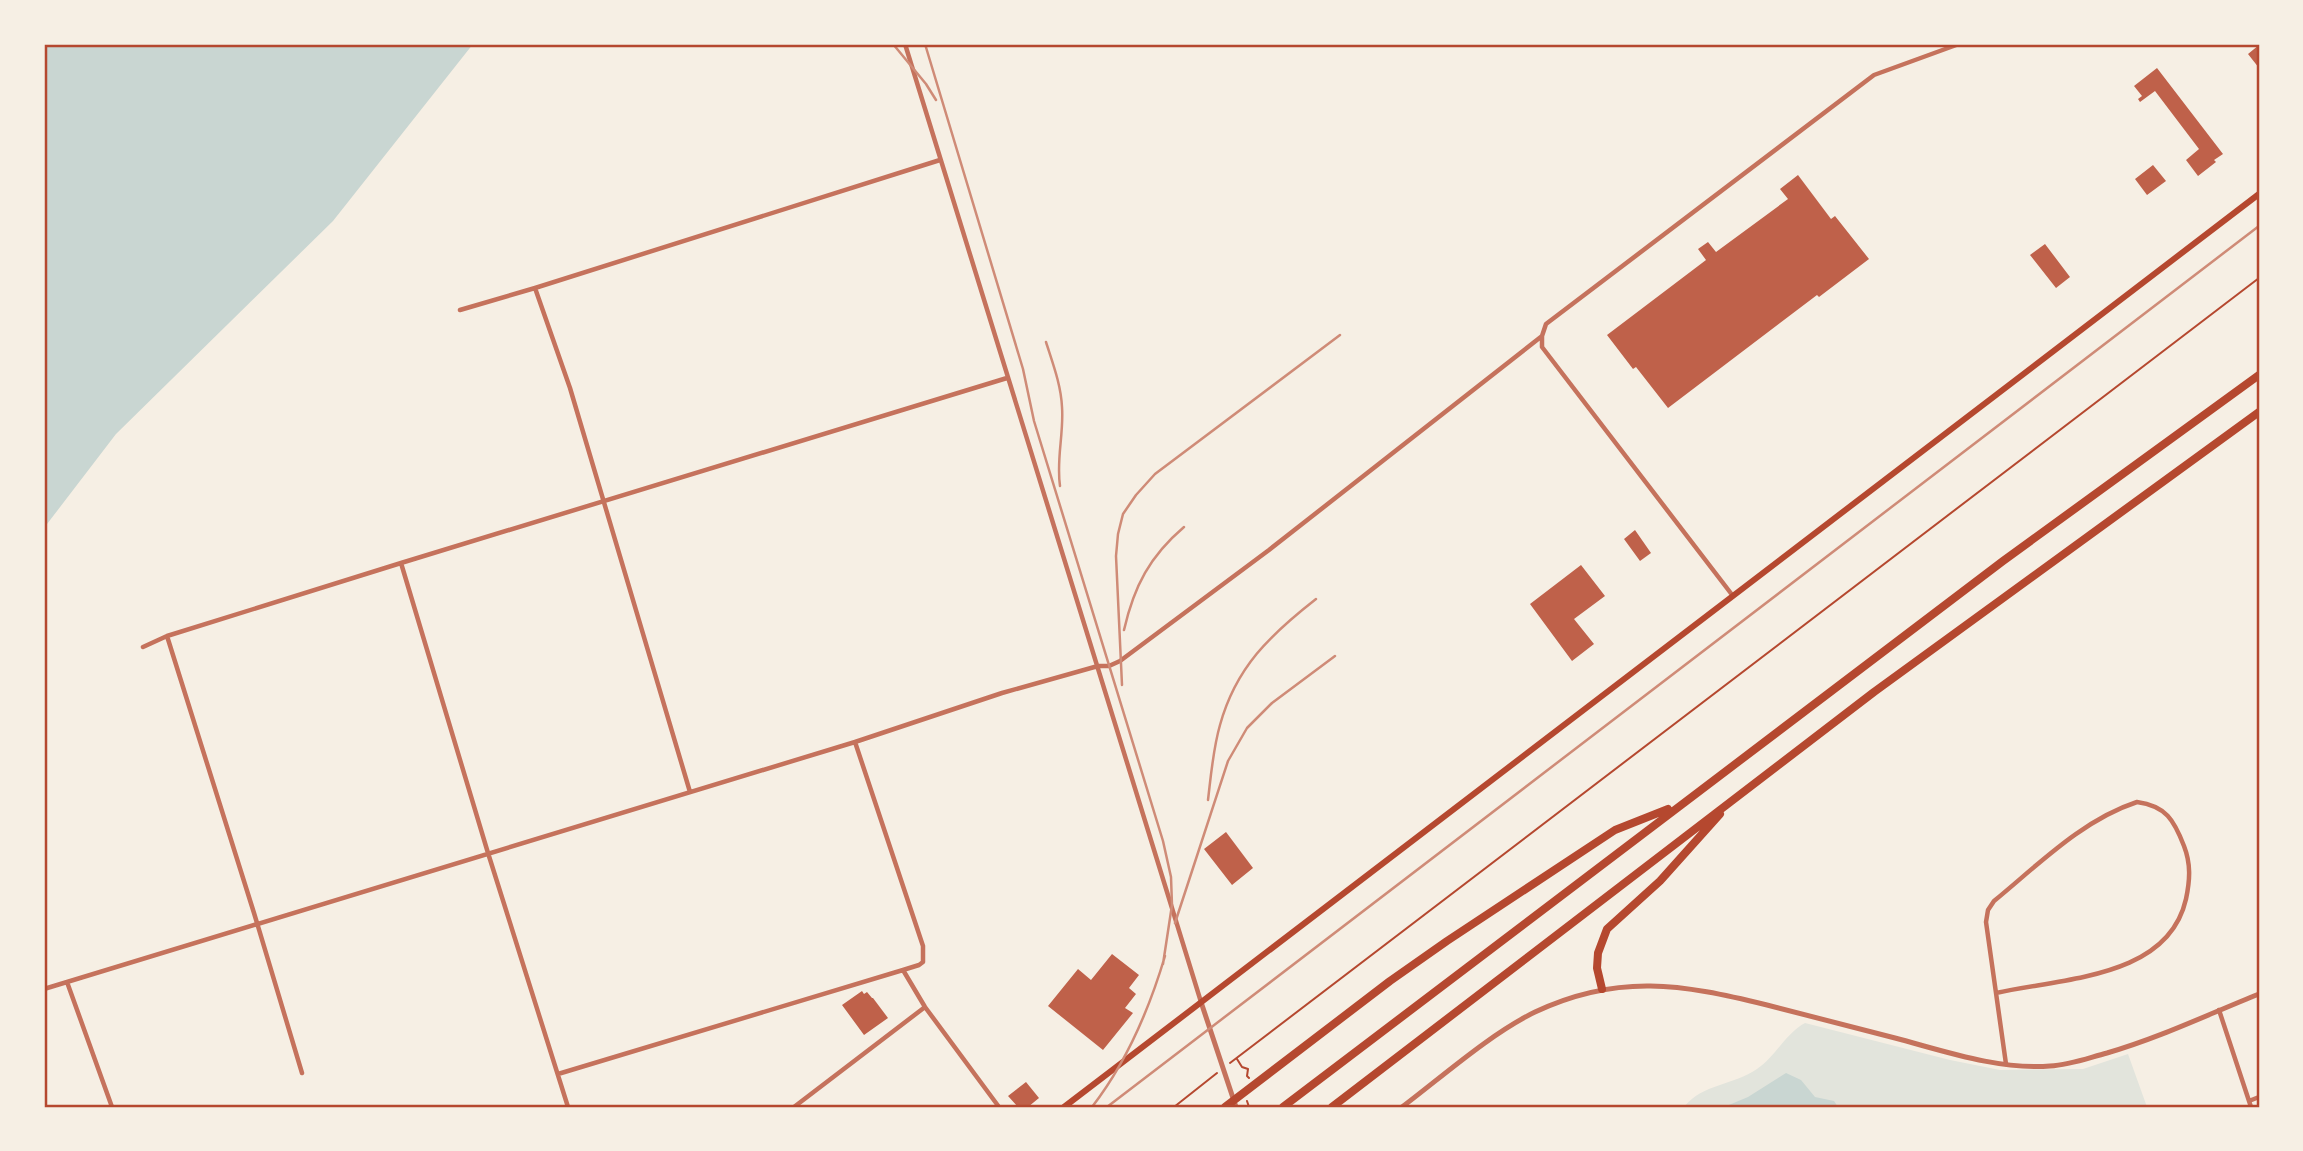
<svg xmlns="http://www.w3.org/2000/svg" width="2303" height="1151" font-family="Mulish,sans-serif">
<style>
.green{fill:#e2e4dc}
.water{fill:#c9d6d2}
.building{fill:#bf614a}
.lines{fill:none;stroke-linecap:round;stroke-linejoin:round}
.path{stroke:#b5482f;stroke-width:2}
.minor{stroke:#c5725c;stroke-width:4.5}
.tertiary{stroke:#c5725c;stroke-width:5}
.secondary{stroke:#b5482f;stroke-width:6}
.motorway{stroke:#b5482f;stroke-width:8}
.rail{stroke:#cf8b77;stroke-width:2.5}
.neatline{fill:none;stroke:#b5482f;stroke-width:2.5}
</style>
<rect width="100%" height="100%" fill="#f6efe4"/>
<path class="green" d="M1805,1023l145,37 50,10 83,-1 45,-15 19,53h-463c18,-23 50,-22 73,-38 19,-13 29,-36 48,-46z"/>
<path class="water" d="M44,44h429l-140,177 -217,213 -72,94z
M1786,1073l15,7 14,17 19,4 4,6h-114l24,-10z"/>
<path class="building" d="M2259,45v23l-11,-14z
M2157,68l66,86 -9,6 2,2 -18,14 -12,-16 13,-11 -44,-58 -15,11 -2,-3 4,-3 -8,-10z
M2153,165l13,16 -19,14 -12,-16z
M1798,175l33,44 4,-3 34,43 -50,38 -2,-2 -149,113 -32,-41 -3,2 -26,-34 99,-75 -8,-11 10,-7 8,10 72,-53 -8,-10z
M2045,244l25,33 -14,11 -26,-33z
M1635,530l16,23 -11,8 -16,-22z
M1581,565l24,31 -31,23 20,25 -22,17 -42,-57z
M1226,832l27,36 -21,17 -28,-36z
M1112,954l27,21 -10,13 7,6 -11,14 8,5 -30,37 -55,-44 30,-37 13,11z
M862,991l2,3 3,-2 5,6h1l15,20 -24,17 -22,-30z
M1026,1082l13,16 -11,9h-10l-10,-11z"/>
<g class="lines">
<path class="path" d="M1237,1059l5,8 6,2 -1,7 2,2
M1230,1063l1029,-785
M1247,1101l2,6
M1174,1107l43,-34"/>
<path class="minor" d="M905,44l296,958
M535,288l35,100 120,404
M460,310l75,-22 405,-128
M401,563l87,290 80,254
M1733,596l-191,-249v-11l4,-12 328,-249 85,-31
M167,636l87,277 48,160
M143,647l24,-11 234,-73 606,-185
M2137,802c29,4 37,18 47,44 7,18 6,34 2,53 -18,80 -125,79 -190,94l-10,-71 2,-12 6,-9c44,-36 88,-81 143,-99z
M903,970l22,37 74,100
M67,982l45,125
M44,989l811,-247 147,-49 96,-27h11l11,-5 149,-111 273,-214
M1996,993l10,71
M2219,1010l32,97
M558,1074l345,-104 16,-5 4,-3v-16l-68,-204
M2249,1101l10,-4
M794,1107l131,-100"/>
<path class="tertiary" d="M1201,1002l35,105
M1402,1107c41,-31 88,-73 133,-95 83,-39 147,-28 232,-7 42,11 85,22 128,33 49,13 103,32 155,28 20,-1 38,-8 57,-13 52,-15 102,-39 152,-59"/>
<path class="secondary" d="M1064,1107l1195,-913"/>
<path class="motorway" d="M1602,989l-5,-21 1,-15 9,-24 53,-48 60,-67
M1225,1107l165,-126 57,-40 168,-111 53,-21
M1283,1107l720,-546 256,-186
M1332,1107l542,-415 385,-280"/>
<path class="rail" d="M893,44l33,40 10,16
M925,44l98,325 11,52 129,420 8,36 1,28 -9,59
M1046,342c7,22 15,43 16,65 2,27 -6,52 -2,79
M1124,630c10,-44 26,-74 60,-103
M1122,685l-6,-129 2,-22 5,-20 13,-19 19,-21 185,-139
M1208,800c3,-25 5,-51 12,-75 16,-58 50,-90 96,-126
M1175,923l53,-162 19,-33 25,-25 63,-47
M1092,1107c34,-44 57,-97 73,-151
M1107,1107l1152,-881"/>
</g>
<rect width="2303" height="1151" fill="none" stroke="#f6efe4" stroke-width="91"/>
<rect x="46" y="46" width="2212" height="1060" class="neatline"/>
</svg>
